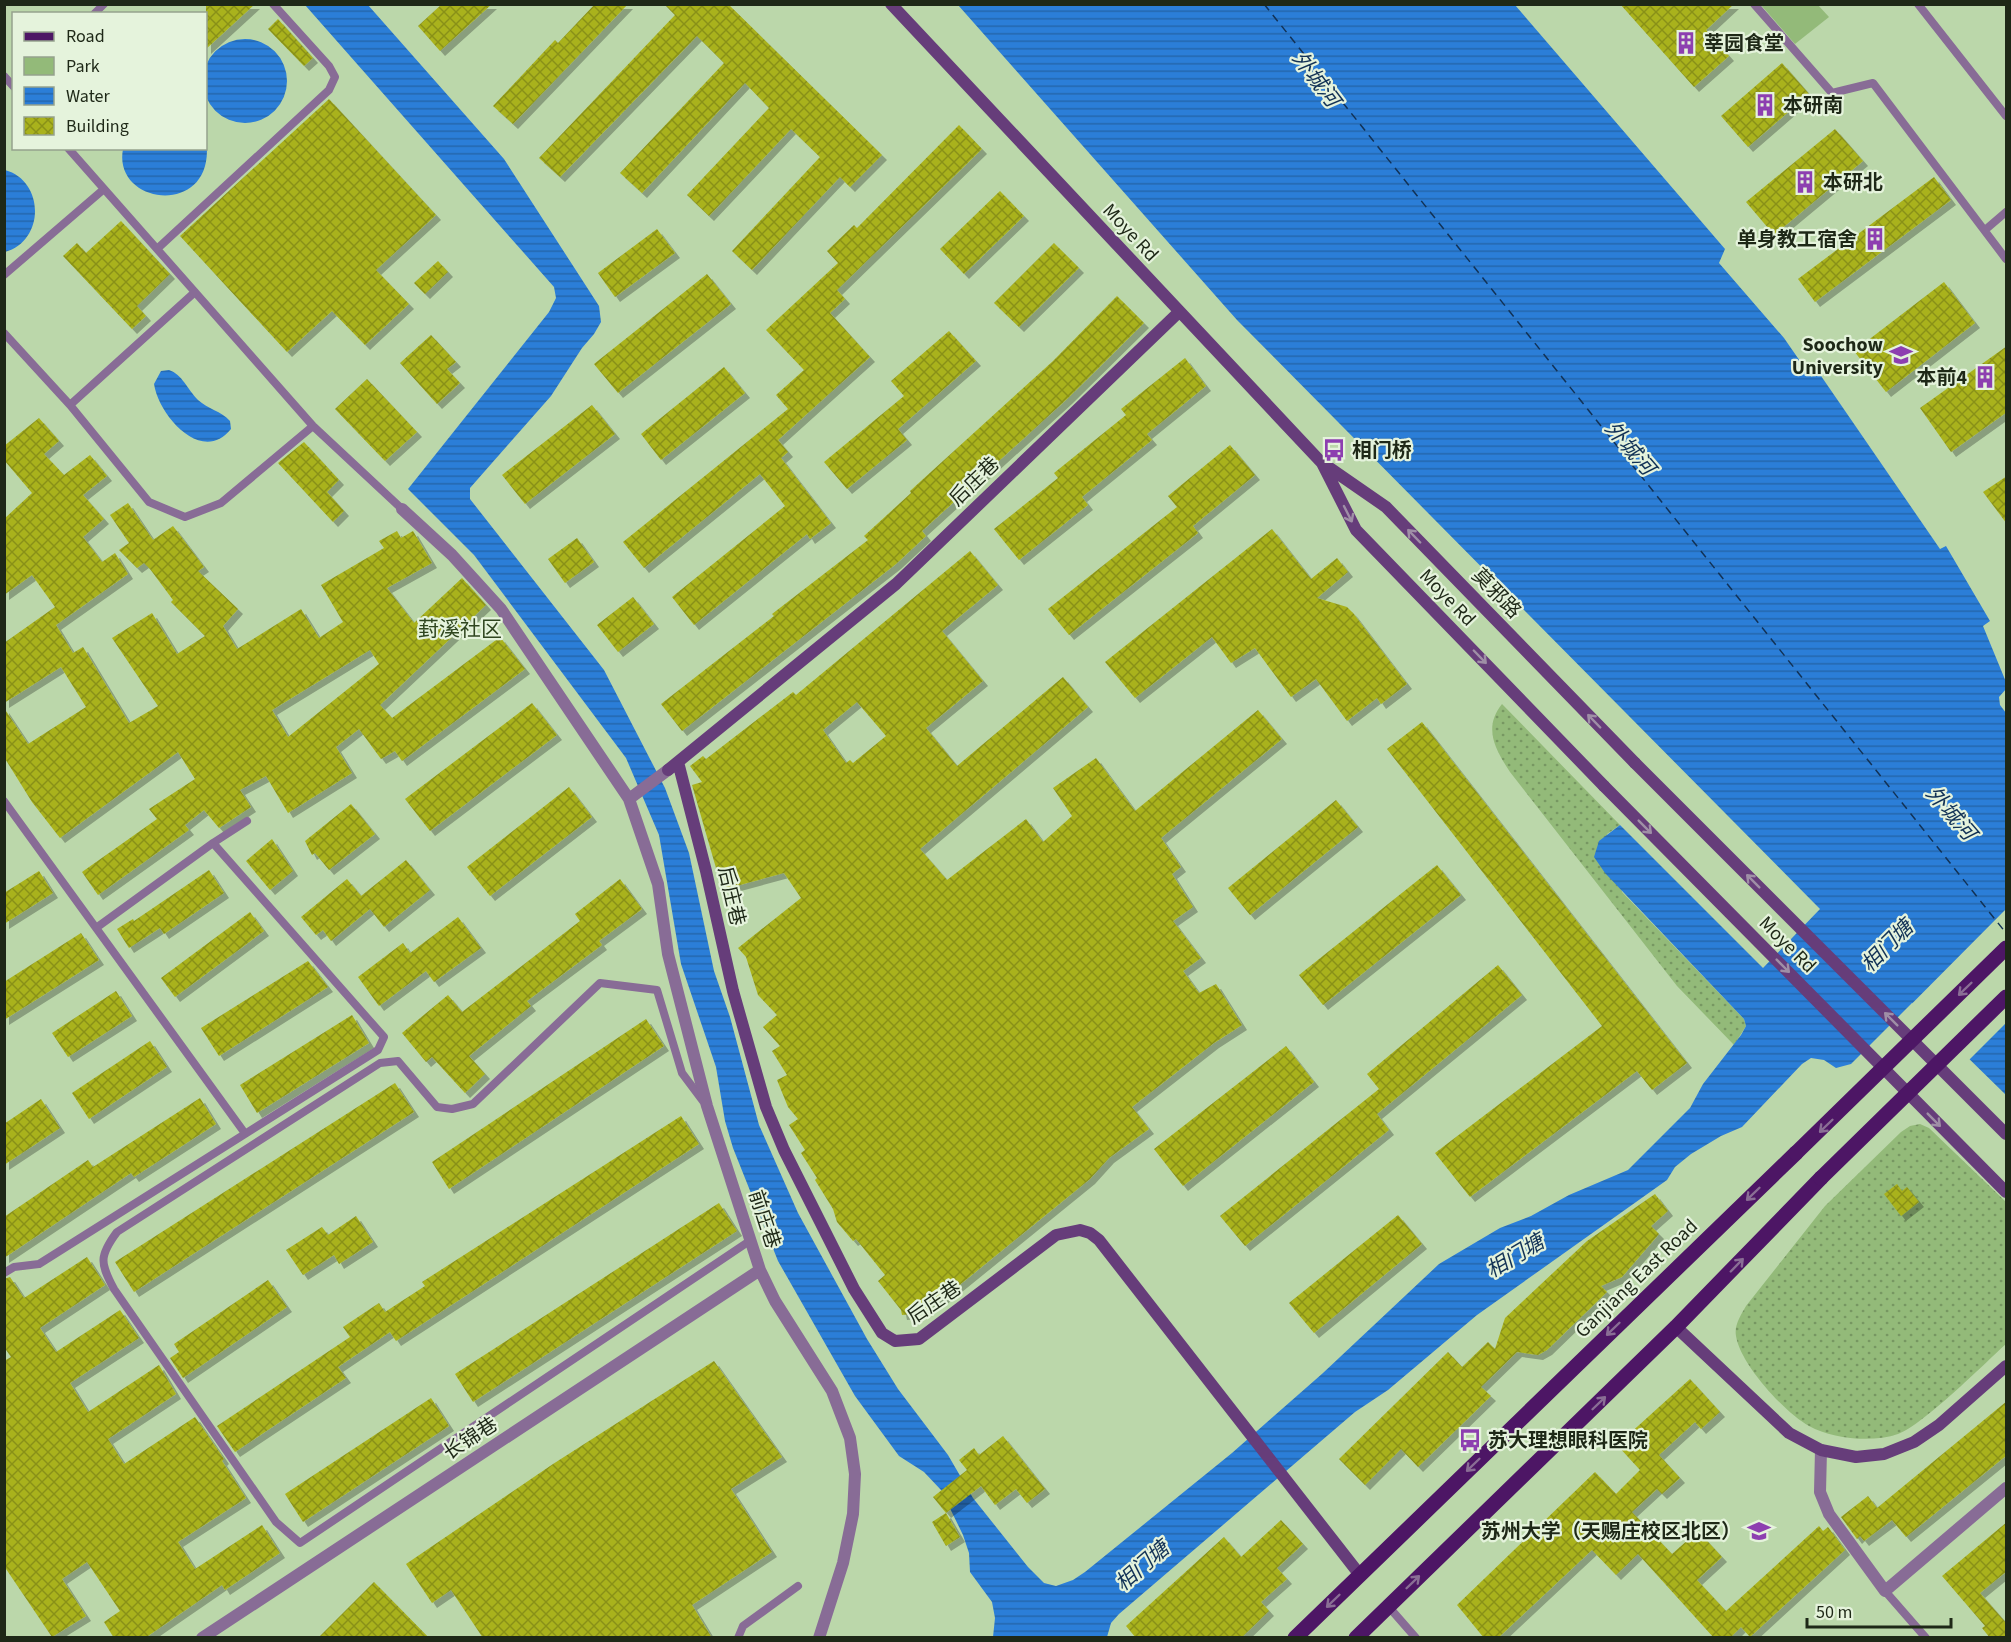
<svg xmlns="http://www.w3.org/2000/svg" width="2011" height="1642" font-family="'Source Sans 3','Noto Sans SC',sans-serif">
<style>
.green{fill:url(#green-dots)}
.pitch{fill:#93ba79}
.water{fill:url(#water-rules)}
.pier{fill:#bbd7aa}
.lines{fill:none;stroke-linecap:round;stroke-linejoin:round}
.ferry{stroke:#123256;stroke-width:1.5;stroke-dasharray:8 6;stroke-linecap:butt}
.building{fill:url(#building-cross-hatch);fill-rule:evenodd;filter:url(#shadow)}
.lane{stroke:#886c96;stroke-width:8}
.street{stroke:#886c96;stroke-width:12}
.secondary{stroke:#663d7a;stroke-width:12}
.primary{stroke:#4d1665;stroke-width:15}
.secondary-bridge{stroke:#663d7a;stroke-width:12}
.primary-bridge{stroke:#4d1665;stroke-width:15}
.oneway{stroke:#9f8fa6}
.oneway2{stroke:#8a6e95}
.labels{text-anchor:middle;stroke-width:4.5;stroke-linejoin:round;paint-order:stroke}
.poi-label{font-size:20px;font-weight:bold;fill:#1e2817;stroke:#e5f3dc;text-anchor:start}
.street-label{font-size:20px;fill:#1e2817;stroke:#e5f3dc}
.water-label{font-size:21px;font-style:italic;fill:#123256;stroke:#e5f3dc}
.neighbourhood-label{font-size:21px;fill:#2f461f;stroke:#e5f3dc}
</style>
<defs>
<pattern id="green-dots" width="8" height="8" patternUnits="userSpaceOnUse" patternTransform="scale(1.5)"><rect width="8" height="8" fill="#93ba79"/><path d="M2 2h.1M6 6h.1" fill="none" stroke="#779762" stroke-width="1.8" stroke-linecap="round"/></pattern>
<pattern id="water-rules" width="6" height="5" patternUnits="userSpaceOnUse" patternTransform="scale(1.5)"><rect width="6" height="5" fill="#2b7ed8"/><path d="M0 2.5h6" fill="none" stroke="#2467ae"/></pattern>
<pattern id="building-cross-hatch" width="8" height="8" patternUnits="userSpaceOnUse" patternTransform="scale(1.5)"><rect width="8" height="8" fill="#a9b21c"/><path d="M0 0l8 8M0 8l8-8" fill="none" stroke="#899118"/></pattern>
<filter id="shadow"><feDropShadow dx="5" dy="5" stdDeviation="0" flood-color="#0004"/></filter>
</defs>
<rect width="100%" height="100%" fill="#bbd7aa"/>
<path class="green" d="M1502,704l118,121 -13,9 15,58 122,127 2,7 -12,19 -57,-59 -167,-214c-15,-23 -27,-44 -8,-68z
M1920,1124l9,4 77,74v142c-23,21 -83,81 -108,90 -26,9 -65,5 -89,-8 -24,-13 -69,-62 -73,-90 -2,-11 5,-21 10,-30l79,-100 76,-74 9,-6z"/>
<path class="pitch" d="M1761,5h57l11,12 -34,27z"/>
<path class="water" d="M305,5h63l136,154 95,147 2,16 -7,12 -12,14 -31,48 -81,92v11l134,171 61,118 24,65 25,118 16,46 29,108 39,88 69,126 31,50 50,66 25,43 55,69 16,16 12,3 17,-6 12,-8 147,-119 91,-80 116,-109 61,-36 31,-12 38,-21 59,-25 62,-62 13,-24 38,-49 5,-9 -2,-7 -139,-146 -11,-16 5,-16 21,-16 143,143 57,-59 -583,-589 -279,-315h557l210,244 -6,14 65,75 27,39 8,-4 121,176 6,-3 44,75 -7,5 23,56v7l-7,8 1,8 6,8v382l-94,-92 -61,61 -15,4 -12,-8 -13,-2 -9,6 -60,63 -21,9 -30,18 -16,13 -8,13 -190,135 -89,75 -33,22 -236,202 -8,9 -4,14h-114l2,-19 -3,-16 -22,-30 -1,-19 -6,-18 -22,-45 -17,-18 -25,-16 -44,-60 -77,-135 -45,-113 -8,-27 -9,-54 -35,-103 -22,-129 -33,-77 -152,-203 -66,-66 141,-177 7,-14 -2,-11z
M203 81a42 42 0 1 1 84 0a42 42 0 1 1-84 0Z
M206,139c12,79 -94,68 -83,10l83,-1z
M5,170c40,11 40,71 0,82z
M169,370c13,4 19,20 29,30 10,9 23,11 32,21l1,8c-29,36 -72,-13 -77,-45l7,-13z"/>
<path class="pier" d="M2006,909v114l-38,38 -55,-54 -60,59 -5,2z"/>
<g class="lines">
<path class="ferry" d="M1264,4l742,929"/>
</g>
<path class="building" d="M206,4h49l-49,45z
M442,4h50l-52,47 -22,-25z
M595,4h33l-115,120 -20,-18 62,-66 3,3z
M664,4h64l154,151 -32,32 -10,-10 -88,93 -20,-19 88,-94 -29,-28 -82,87 -22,-21 82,-87 -24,-25 -103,110 -22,-20 104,-110 -27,-27 -137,141 -21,-19 136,-143z
M1620,4h114l-28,26 23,26 -35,31z
M278,19l35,39 -9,8 -36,-37z
M1782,63l27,31 -61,53 -27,-31z
M329,99l107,116 -60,55 33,34 -44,41 -33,-34 -45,41 -107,-116z
M959,125l23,24 -145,141 8,9 -15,14 40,44 -92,83 10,12 -7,6 50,65 -21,16 -3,-5 -113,91 -22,-28 113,-91 -25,-32 -116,94 -21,-26 165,-133 -12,-14 28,-25 -38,-40 72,-67 -11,-12 27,-26 3,3z
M1835,129l28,32 -89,74 -28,-33z
M1934,177l17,23 -136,102 -17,-23z
M1000,191l24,25 -60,58 -24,-25z
M121,221l49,53 -33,32 9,10 -14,13 -69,-73 14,-13 9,10z
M657,229l18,24 -60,44 -17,-24z
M1054,243l25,25 -60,59 -25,-24z
M438,261l10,11 -23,22 -11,-11z
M707,274l24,30 -113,89 -24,-29z
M1944,282l31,41 -89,69 -32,-41z
M1117,296l27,27 -77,76 -145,132 4,5 -30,28 -214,167 -21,-27 113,-88 -2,-2 96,-74 -4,-4 47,-43 -1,-2 143,-130z
M949,331l27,30 -78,68 9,11 -60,49 -23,-27 80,-66 -13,-15z
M431,335l25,27 -9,7 13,14 -23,21 -37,-41z
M2007,346v66l-56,40 -31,-44z
M1185,358l21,28 -59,48 5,6 -70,57 6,8 -69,55 -25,-31 64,-51 -4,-5 72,-58 -5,-6z
M724,367l21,26 -84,67 -20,-26z
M367,379l50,53 -32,29 -50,-52z
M592,405l23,29 -90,70 -23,-29z
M39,418l20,23 -15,13 20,21 26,-20 17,21 -24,19 21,24 -21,18 19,25 13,-9 13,21 -72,51 17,28 10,-6 46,76 29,-17 -46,-68 40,-25 25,41 28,-18 -34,-34 2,-2 -23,-31 -6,-6 -7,5 -18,-18 10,-7 -19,-28 18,-12 25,37 20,-14 31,41 -6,4 40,38 -15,17 14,23 64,-40 18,29 24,-16 -22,-37 63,-37 -5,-7 18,-10 4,7 12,-7 19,32 -45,25 27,35 48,-45 24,27 -106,100 12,13 108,-81 25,32 -123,92 -7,-10 -14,8 -22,-30 -23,18 16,26 -64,40 -22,-37 -26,14 11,17 -32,21 -15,-18 -19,15 4,5 -91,65 -16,-23 75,-53 -8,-10 46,-30 -17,-27 -118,86 -28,-36 -28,-45v-49l24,36 58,-37 -25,-40 -57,36v-60l51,-36 -23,-32 -28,20v-76l28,-26 -28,-33v-14zM370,650l9,14 -91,73 -16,-27z
M304,442l35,38 -12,12 17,19 -11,11 -55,-59z
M1230,445l25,30 -62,51 5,7 -129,102 -21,-26 129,-102 -9,-11z
M2007,476v48l-24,-32z
M1272,529l39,50 26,-21 11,14 -31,26 30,9 6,6 54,71 -26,20 -4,-6 -30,23 -31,-42 -25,18 -36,-49 -24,15 -19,-26 -77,61 -30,-36z
M577,538l17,24 -29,21 -17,-24z
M970,551l28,34 -56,46 41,50 -57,47 31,38 106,-89 25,30 -168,142 27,31 79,-61 17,23 29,-26 -19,-28 43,-30 39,53 123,-101 24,29 -121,99 20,29 -9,7 21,33 -20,14 28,37 -18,13 16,22 17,-9 26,41 -28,18 -82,64 17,22 -40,29 -19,21 -149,121 -18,13 -21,2 -1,-5 -23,-29 7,-6 -29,-36 -3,2 -16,-19 -4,-13 -18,-29 2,-2 -16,-25 4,-3 -16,-25 9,-6 -10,-12 -11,-27 10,-5 -15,-24 8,-5 -17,-19 14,-12 -19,-20 -12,-38 -8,-9 63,-50 -17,-25 -59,16 -6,-22 -3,1 -24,-83 10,-3 -12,-16 13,-10 3,3 87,-67 3,3zM857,702l29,34 -33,27 -3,-3 -4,3 -23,-33z
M633,597l21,27 -36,28 -21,-27z
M532,703l25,32 -127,96 -25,-32z
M1422,722l265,341 -35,27 -15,-19 -167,126 -35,-44 167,-127 -215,-277z
M569,787l23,30 -102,79 -23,-29z
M1336,800l22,27 -108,88 -22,-27z
M351,804l24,30 -46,36 -14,-17 -3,2 -7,-14z
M272,839l21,32 -23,19 -24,-29z
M406,860l24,30 -46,37 -14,-18 -39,32 -8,-11 -7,5 -15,-18 46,-38 14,17z
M1437,865l24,30 -138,110 -24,-30z
M209,870l15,23 -60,41 -4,-6 -31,20 -12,-19 16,-10 1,2z
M39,871l14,22 -49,31v-31z
M620,879l22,30 -43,32 3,4 -75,56 4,5 -62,50 16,18 -20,19 -33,-36 -6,5 -24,-29 46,-38 14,17 118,-91 -5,-7z
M250,912l14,19 -89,66 -14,-19z
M458,917l23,31 -47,34 -8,-11 -47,35 -21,-29 45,-34 7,10z
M81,933l18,27 -95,60v-38z
M308,961l20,26 -109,69 -18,-28z
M1498,965l24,30 -145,119 12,16 -144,116 -25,-30 159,-127 -12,-15z
M116,991l16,25 -64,41 -16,-24z
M352,1015l17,28 -112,70 -17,-28z
M646,1019l18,27 -215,143 -17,-27z
M150,1041l17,26 -78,52 -17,-26z
M1286,1046l28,36 -131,104 -29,-37z
M395,1083l19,29 -280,180 -19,-30z
M200,1098l16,26 -82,53 -3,-4 -127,85v-41l84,-57 5,7z
M41,1099l19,29 -56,37v-41z
M681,1116l18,28 -303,197 -6,-9 -52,35 8,11 -111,74 -18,-26 133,-89 -7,-10 36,-24 6,9 40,-26 -3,-4z
M1897,1184l5,7 5,-4 12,15 -18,14 -17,-22z
M1655,1194l13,17 -17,15 8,8 -37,43 -21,9 6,6 -60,58 -9,5 -21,-3 -36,35 10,9 -73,71 -17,-18 -36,36 -26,-26 109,-107 14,15 26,-25 7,7 10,-31 82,-77z
M719,1203l18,28 -264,171 -18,-28z
M1398,1215l24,29 -108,89 -25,-30z
M356,1216l17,26 -34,22 -5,-9 -31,20 -17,-25 36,-23 6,8z
M87,1257l18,28 -65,43 16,24 64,-42 19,28 -69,45 18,29 71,-47 17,29 -68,45 16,25 71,-47 29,42 -2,2 24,37 -68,44 17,27 67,-44 18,28 -55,37 -3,-5 -77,53h-31l-10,-16 16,-11 -33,-49 -25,17 24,37 -34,21 -48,-71v-205l7,-4 -7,-10v-68l6,-2 14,21z
M268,1280l19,27 -104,71 -13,-20 9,-6 -5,-8z
M714,1361l68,96 -51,32 41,63 -80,53 20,33h-229l-32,-48 -19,13 -26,-39 147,-100z
M1690,1379l30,33 -19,17 -6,-7 -36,33 21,23 -18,16 -5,-5 -25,23 40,42 26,-23 24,26 -25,23 29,31 93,-85 4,5 5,-4 17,23 -95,87 -9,-10 -11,11h-16l-76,-84 -22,21 -24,-25 -94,88h-14l-27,-33 138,-133 21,22 24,-24 -23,-25z
M431,1398l18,28 -146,96 -18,-28z
M2007,1401v54l-101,82 -14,-17 -28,21 -4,-5 -3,3 -16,-22 27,-21 9,12z
M1003,1436l42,53 -18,14 -11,-14 -21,16 -14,-19 -35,27 14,24 -14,9 -14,-24 14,-9 -13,-16 34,-27 -8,-10 15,-12 5,7z
M1281,1520l22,24 -26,24 10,11 -26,23 8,9 -28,27h-105l-10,-12 98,-89 17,20z
M2007,1522v49l-27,22 27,31v14h-17l-8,-10 3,-2 -43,-50z
M374,1582l55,56h-111z"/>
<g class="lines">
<path class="lane" d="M1754,4l78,89 41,-10 133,176
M1918,4l88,112
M94,14l10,-10
M4,76l10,11
M68,148l245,278 89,83
M1985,230l21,-18
M157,249l172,-159 6,-13 -6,-11 -56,-62
M4,275l100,-86
M4,333l66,72 79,97 36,15 36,-14 92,-77
M70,405l125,-113
M4,801l240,331
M213,843l34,-22
M703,1101l-21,-28 -25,-83 -57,-7 -127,121 -21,5 -15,-2 -39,-46 -18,2 -263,169c-18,24 -17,31 -3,57l162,233 24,21 451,-303
M4,1273l10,-6 25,-3 339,-214 6,-13 -171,-194 -117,85
M1885,1591l41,47
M1388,1606l28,32
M738,1638l5,-12 55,-40"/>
<path class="street" d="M402,509l50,46 49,54 128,190 29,85 10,70 39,152 53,164 15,31 57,90 18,47 5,36 -2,40 -10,49 -24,75
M629,799l39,-29
M1821,1450l-1,42 9,22 56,77 121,-103
M202,1638l558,-368"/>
<path class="secondary" d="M891,4l430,458 65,45 249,256
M1322,463l34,67 248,256
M678,762l28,109 27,120 33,116 18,43 70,139 28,44 13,8 24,-2 137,-104 24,-5 10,3 9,7 261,335
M668,770l228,-186 283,-272
M1676,1327l113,106 32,17 35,7 28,-3 30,-12 25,-17 67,-59"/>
<path class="primary" d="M1295,1638l501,-485
M1356,1638l320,-311 145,-149"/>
<path class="secondary-bridge" d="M1635,763l371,371
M1604,786l402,406"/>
<path class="primary-bridge" d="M1796,1153l210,-205
M1821,1178l185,-181"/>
</g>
<defs><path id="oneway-shaft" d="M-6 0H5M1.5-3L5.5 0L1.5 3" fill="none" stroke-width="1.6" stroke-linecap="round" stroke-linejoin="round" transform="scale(1.5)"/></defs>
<g class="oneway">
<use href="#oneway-shaft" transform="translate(1348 514) rotate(63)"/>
<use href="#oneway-shaft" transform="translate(1414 536) rotate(-134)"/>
<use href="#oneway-shaft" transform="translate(1480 657) rotate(46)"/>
<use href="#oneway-shaft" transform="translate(1594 721) rotate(-134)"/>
<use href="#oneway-shaft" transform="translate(1645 827) rotate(45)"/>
<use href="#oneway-shaft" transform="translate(1753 881) rotate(-135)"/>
<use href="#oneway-shaft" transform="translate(1783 966) rotate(45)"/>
<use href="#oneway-shaft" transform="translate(1891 1019) rotate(-135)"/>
<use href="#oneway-shaft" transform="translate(1934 1120) rotate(45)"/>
</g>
<g class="oneway2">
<use href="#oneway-shaft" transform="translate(1965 989) rotate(136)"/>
<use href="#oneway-shaft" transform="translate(1826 1126) rotate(136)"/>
<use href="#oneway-shaft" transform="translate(1753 1194) rotate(136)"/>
<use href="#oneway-shaft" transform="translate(1737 1265) rotate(-46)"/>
<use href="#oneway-shaft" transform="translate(1613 1329) rotate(136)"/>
<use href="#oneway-shaft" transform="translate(1599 1403) rotate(-44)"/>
<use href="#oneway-shaft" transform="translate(1473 1465) rotate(136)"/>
<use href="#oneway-shaft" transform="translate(1413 1582) rotate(-44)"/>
<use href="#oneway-shaft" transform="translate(1333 1601) rotate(136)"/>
</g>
<defs>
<g id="building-bare" transform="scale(1.8)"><path d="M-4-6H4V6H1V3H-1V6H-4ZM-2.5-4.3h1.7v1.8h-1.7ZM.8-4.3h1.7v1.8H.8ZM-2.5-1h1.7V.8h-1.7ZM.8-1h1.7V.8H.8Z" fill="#8d3fb0" stroke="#e5f3dc" stroke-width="2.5" paint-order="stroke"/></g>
<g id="university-bare" transform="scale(1.8)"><path d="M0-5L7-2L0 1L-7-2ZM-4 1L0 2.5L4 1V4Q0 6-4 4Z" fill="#8d3fb0" stroke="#e5f3dc" stroke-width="2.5" paint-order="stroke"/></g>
<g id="bus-bare" transform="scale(1.8)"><path d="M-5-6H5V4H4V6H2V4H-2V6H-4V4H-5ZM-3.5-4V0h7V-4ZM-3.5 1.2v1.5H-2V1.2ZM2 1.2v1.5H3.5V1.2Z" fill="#8d3fb0" stroke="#e5f3dc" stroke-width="2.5" paint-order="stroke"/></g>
</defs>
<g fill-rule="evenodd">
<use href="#building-bare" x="1686" y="43"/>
<use href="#building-bare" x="1765" y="105"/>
<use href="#building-bare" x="1805" y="182"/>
<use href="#building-bare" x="1875" y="239"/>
<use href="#university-bare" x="1901" y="355"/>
<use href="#building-bare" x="1985" y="377"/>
<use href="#bus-bare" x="1334" y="450"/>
<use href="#bus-bare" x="1470" y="1440"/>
<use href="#university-bare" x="1759" y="1531"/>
</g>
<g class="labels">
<g class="poi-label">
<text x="1704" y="50">莘园食堂</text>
<text x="1783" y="112">本研南</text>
<text x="1823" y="189">本研北</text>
<text x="1857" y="246" text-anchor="end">单身教工宿舍</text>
<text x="1883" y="351" text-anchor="end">Soochow<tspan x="1883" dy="23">University</tspan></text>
<text x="1967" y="384" text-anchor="end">本前4</text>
<text x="1352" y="457">相门桥</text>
<text x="1488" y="1447">苏大理想眼科医院</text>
<text x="1741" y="1538" text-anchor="end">苏州大学（天赐庄校区北区）</text>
</g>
<g class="street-label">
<text transform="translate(1131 232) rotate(47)" y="7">Moye Rd</text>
<text transform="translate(974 481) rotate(-44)" y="7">后庄巷</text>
<text transform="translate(1497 593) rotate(46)" y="7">莫邪路</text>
<text transform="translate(1448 597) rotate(46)" y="7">Moye Rd</text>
<text transform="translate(732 896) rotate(77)" y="7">后庄巷</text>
<text transform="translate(1788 944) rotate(45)" y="7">Moye Rd</text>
<text transform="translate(765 1219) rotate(72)" y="7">前庄巷</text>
<text transform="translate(1636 1278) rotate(-44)" y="7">Ganjiang East Road</text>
<text transform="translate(934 1302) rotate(-34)" y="7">后庄巷</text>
<text transform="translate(470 1438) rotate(-33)" y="7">长锦巷</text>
</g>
<g class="water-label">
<text transform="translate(1316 79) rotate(53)" y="7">外城河</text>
<text transform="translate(1630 448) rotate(49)" y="7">外城河</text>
<text transform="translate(1951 813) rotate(49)" y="7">外城河</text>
<text transform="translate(1887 946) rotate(-45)" y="7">相门塘</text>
<text transform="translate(1515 1256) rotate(-31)" y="7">相门塘</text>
<text transform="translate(1142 1566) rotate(-41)" y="7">相门塘</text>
</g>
<g class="neighbourhood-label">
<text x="460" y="636">葑溪社区</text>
</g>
</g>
<rect width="2011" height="1642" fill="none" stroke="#1e2817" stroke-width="12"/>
<rect x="12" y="12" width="195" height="138" fill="#e5f3dc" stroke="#95a28d" stroke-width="1.5"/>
<rect x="24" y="32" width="30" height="9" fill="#4d1665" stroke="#95a28d" stroke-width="1.5"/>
<text x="66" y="42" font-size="18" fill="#1e2817">Road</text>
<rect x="24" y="57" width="30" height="18" fill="#93ba79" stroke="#95a28d" stroke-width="1.5"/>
<text x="66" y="72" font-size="18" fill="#1e2817">Park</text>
<rect x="24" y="87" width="30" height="18" fill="url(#water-rules)" stroke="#95a28d" stroke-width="1.5"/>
<text x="66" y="102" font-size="18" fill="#1e2817">Water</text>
<rect x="24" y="117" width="30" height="18" fill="url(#building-cross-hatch)" stroke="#95a28d" stroke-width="1.5"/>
<text x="66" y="132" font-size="18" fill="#1e2817">Building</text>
<path d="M1807 1618v9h144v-9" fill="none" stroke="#1e2817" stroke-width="3"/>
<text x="1816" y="1618" font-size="18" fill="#1e2817" stroke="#e5f3dc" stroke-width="4.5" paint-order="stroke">50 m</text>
</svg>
